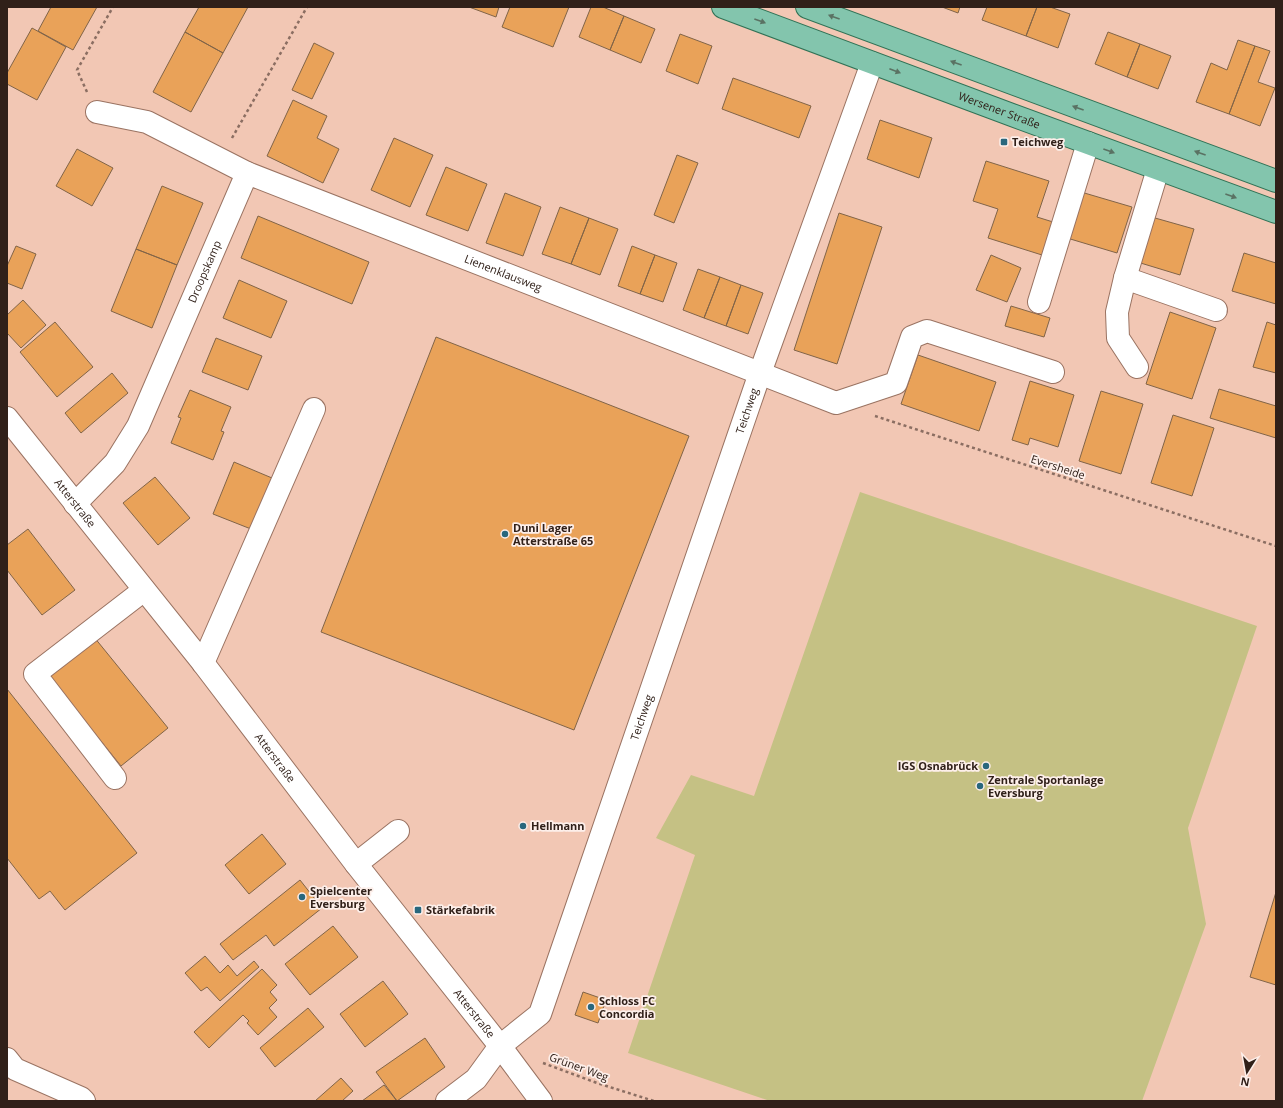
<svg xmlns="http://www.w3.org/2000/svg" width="1283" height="1108" font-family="'Open Sans',sans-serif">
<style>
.green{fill:#c5c184}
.building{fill:#e9a259;stroke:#816448}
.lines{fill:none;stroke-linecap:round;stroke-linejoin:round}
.minor-casing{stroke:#9a7362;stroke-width:24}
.major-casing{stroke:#317256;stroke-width:24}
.path{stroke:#8b6e62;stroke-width:2.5;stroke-dasharray:3 3;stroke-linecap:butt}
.minor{stroke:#fff;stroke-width:22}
.major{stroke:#83c5ad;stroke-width:22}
.oneway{fill:#5a7263}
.poi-dot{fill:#29677d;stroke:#fdefea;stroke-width:1.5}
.labels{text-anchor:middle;stroke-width:3.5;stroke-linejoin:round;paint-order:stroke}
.street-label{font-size:11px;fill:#302019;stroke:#fdefea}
.poi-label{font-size:11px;font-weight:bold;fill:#302019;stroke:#fdefea;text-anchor:start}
</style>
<rect width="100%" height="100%" fill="#f2c7b4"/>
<path class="green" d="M860,492l397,134 -69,202 18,96 -64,177h-372l-142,-48 67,-198 -39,-17 35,-63 63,21z"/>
<path class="building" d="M51,7h46l-24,43 -35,-19z
M199,7h49l-25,46 -38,-21z
M469,7h30l-3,10z
M510,7h59l-16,40 -51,-20z
M591,7h12l21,9 -14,34 -31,-13z
M942,7h18l-2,6z
M987,7h50l-11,29 -44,-16z
M1037,7h13l20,7 -12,34 -32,-12z
M624,16l31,13 -14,34 -31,-13z
M32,28l34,19 -29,53 -30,-16v-11z
M185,32l38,21 -32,59 -38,-20z
M1108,32l32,12 -13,33 -32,-13z
M680,34l32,12 -14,38 -32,-13z
M1238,40l17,6 -26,68 -33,-12 15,-39 16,7z
M314,43l20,10 -22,46 -20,-9z
M1140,44l31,12 -13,33 -31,-12z
M1255,46l15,5 -12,31 17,6 -15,38 -31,-12z
M733,78l78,28 -12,32 -77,-29z
M293,100l34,16 -10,22 22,11 -16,34 -56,-27z
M880,120l52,18 -13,40 -52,-19z
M394,138l39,17 -23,52 -39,-17z
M77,149l36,19 -21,38 -36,-20z
M677,155l21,8 -24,60 -20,-8z
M986,161l63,20 -12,36 16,5 -11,33 -54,-17 10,-29 -25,-8z
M446,167l41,17 -19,47 -42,-16z
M162,186l41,17 -26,62 -41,-16z
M1081,192l51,15 -15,46 -50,-15z
M505,193l36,14 -18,49 -37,-13z
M560,207l29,11 -18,46 -29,-10z
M839,213l43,14 -45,137 -43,-14z
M258,216l111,46 -17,42 -111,-46z
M1148,216l46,13 -14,46 -46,-14z
M589,218l29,11 -18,46 -29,-11z
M16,246l20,8 -14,35 -15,-6v-17z
M632,246l23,9 -15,39 -22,-8z
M136,249l41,16 -25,63 -41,-17z
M1244,253l32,10v41l-44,-13z
M655,255l22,8 -14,39 -23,-8z
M991,255l30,13 -14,34 -31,-12z
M698,269l22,8 -16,41 -21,-8z
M720,277l21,8 -15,41 -22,-8z
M239,280l48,21 -16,37 -48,-20z
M741,285l22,8 -15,41 -22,-8z
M23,300l23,25 -25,23 -14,-15v-18z
M1011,306l39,12 -6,19 -39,-11z
M1170,312l46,16 -24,71 -46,-15z
M55,322l38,45 -36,30 -37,-45z
M1267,322l9,3v48l-23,-6z
M436,337l253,99 -115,294 -253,-98z
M216,338l46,18 -14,34 -46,-18z
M918,355l78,27 -17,49 -78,-27z
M112,373l16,20 -47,40 -16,-20z
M1030,381l44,14 -16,52 -28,-9 -2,7 -16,-5z
M1219,389l57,17v32l-66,-20z
M190,390l41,17 -10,24 3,1 -11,28 -42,-17 10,-25 -3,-1z
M1101,391l42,13 -22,70 -42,-13z
M1173,415l41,13 -22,68 -41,-13z
M234,462l38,16 -21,51 -38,-15z
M155,477l35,41 -32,27 -35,-42z
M28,529l47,61 -33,25 -35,-45v-25z
M94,637l74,91 -47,38 -74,-92z
M7,689l130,164 -72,57 -15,-19 -11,8 -32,-41z
M262,834l24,30 -37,30 -24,-29z
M300,880l22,28 -48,38 -8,-11 -33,25 -13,-16z
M1276,892v93l-26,-8z
M333,926l25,31 -48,38 -25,-31z
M205,956l15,17 8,-8 9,11 17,-15 5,6 -39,34 -13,-14 -6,4 -16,-18z
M262,969l15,16 -7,7 7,8 -8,8 8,9 -19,18 -11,-12 2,-2 -6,-6 -34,33 -15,-16z
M383,981l25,33 -43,33 -25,-33z
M583,992l23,8 -8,23 -23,-8z
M308,1008l16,19 -49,40 -15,-19z
M425,1038l20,29 -48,34 -21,-29z
M341,1078l12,13 -11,10h-27z
M384,1085l13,16h-35z"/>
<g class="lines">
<g class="minor-casing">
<g id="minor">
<path id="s1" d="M247,173l589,230 60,-20 16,-46 15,-6 126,41"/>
<path d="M1125,278l91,32"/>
<path d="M1039,302l49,-159"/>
<path d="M1137,367l-19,-29 -1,-26 8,-34 33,-109"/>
<path id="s2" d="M7,418l196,245 153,201 144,182 41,55"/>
<path id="s3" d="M75,504l40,-41 23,-37 109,-253 -100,-51 -50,-10"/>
<path d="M203,663l111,-254"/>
<path d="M115,778l-80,-104 109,-84"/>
<path d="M356,864l42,-33"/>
<path d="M7,1059l8,10 66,29 3,3"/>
<path id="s4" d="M447,1101l29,-22 24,-33 40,-32 220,-641 112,-310"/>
</g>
</g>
<g class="major-casing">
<g id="major">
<path id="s5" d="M723,7l289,108 264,97"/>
<path d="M807,7l469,174"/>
</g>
</g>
<path class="path" d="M87,92l-10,-22 36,-63
M232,138l75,-131
M875,416l401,130
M543,1063l54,20 57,18"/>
<use href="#minor" class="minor"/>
<use href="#major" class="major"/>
</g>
<defs><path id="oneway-solid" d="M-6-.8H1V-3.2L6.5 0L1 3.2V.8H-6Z"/></defs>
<g class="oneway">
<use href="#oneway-solid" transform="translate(834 17) rotate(-160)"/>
<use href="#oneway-solid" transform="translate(760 21) rotate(20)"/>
<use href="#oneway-solid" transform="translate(956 63) rotate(-160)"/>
<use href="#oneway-solid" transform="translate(895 71) rotate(21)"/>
<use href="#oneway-solid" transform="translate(1078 108) rotate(-160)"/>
<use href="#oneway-solid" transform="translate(1109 151) rotate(20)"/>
<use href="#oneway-solid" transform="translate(1200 153) rotate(-160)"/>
<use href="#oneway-solid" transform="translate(1231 196) rotate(20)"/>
</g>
<g class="poi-dot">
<rect x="1000" y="138" width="8" height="8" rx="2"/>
<circle cx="505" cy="534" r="4"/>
<circle cx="986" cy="766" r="4"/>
<circle cx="980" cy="786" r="4"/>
<circle cx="523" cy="826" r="4"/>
<circle cx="302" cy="897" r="4"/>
<rect x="414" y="906" width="8" height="8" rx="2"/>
<circle cx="591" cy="1007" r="4"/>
</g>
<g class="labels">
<g class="street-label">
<text dy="4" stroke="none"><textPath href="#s5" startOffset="295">Wersener Straße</textPath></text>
<text dy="4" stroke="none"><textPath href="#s3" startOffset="269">Droopskamp</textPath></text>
<text dy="4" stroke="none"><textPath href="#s1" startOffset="275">Lienenklausweg</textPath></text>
<text dy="4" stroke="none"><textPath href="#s4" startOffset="766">Teichweg</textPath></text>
<text transform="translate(1058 467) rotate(18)" y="4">Eversheide</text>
<text dy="4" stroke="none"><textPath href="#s2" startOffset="109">Atterstraße</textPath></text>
<text dy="4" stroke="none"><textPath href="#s4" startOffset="442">Teichweg</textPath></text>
<text dy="4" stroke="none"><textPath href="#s2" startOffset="433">Atterstraße</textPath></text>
<text dy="4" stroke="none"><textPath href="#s2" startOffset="757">Atterstraße</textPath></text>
<text transform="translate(579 1067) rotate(20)" y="4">Grüner Weg</text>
</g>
<g class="poi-label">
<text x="1012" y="146">Teichweg</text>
<text x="513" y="532">Duni Lager<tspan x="513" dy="13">Atterstraße 65</tspan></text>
<text x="978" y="770" text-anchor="end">IGS Osnabrück</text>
<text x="988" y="784">Zentrale Sportanlage<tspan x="988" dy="13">Eversburg</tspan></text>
<text x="531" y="830">Hellmann</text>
<text x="310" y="895">Spielcenter<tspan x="310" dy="13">Eversburg</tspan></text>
<text x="426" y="914">Stärkefabrik</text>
<text x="599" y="1005">Schloss FC<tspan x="599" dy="13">Concordia</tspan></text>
</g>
</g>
<rect width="1283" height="1108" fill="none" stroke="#302019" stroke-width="16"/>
<g transform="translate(1247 1072) rotate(191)" stroke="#fdefea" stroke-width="3" paint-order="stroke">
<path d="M0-3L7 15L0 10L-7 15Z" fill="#302019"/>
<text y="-6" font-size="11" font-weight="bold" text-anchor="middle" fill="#302019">N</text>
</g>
</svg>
